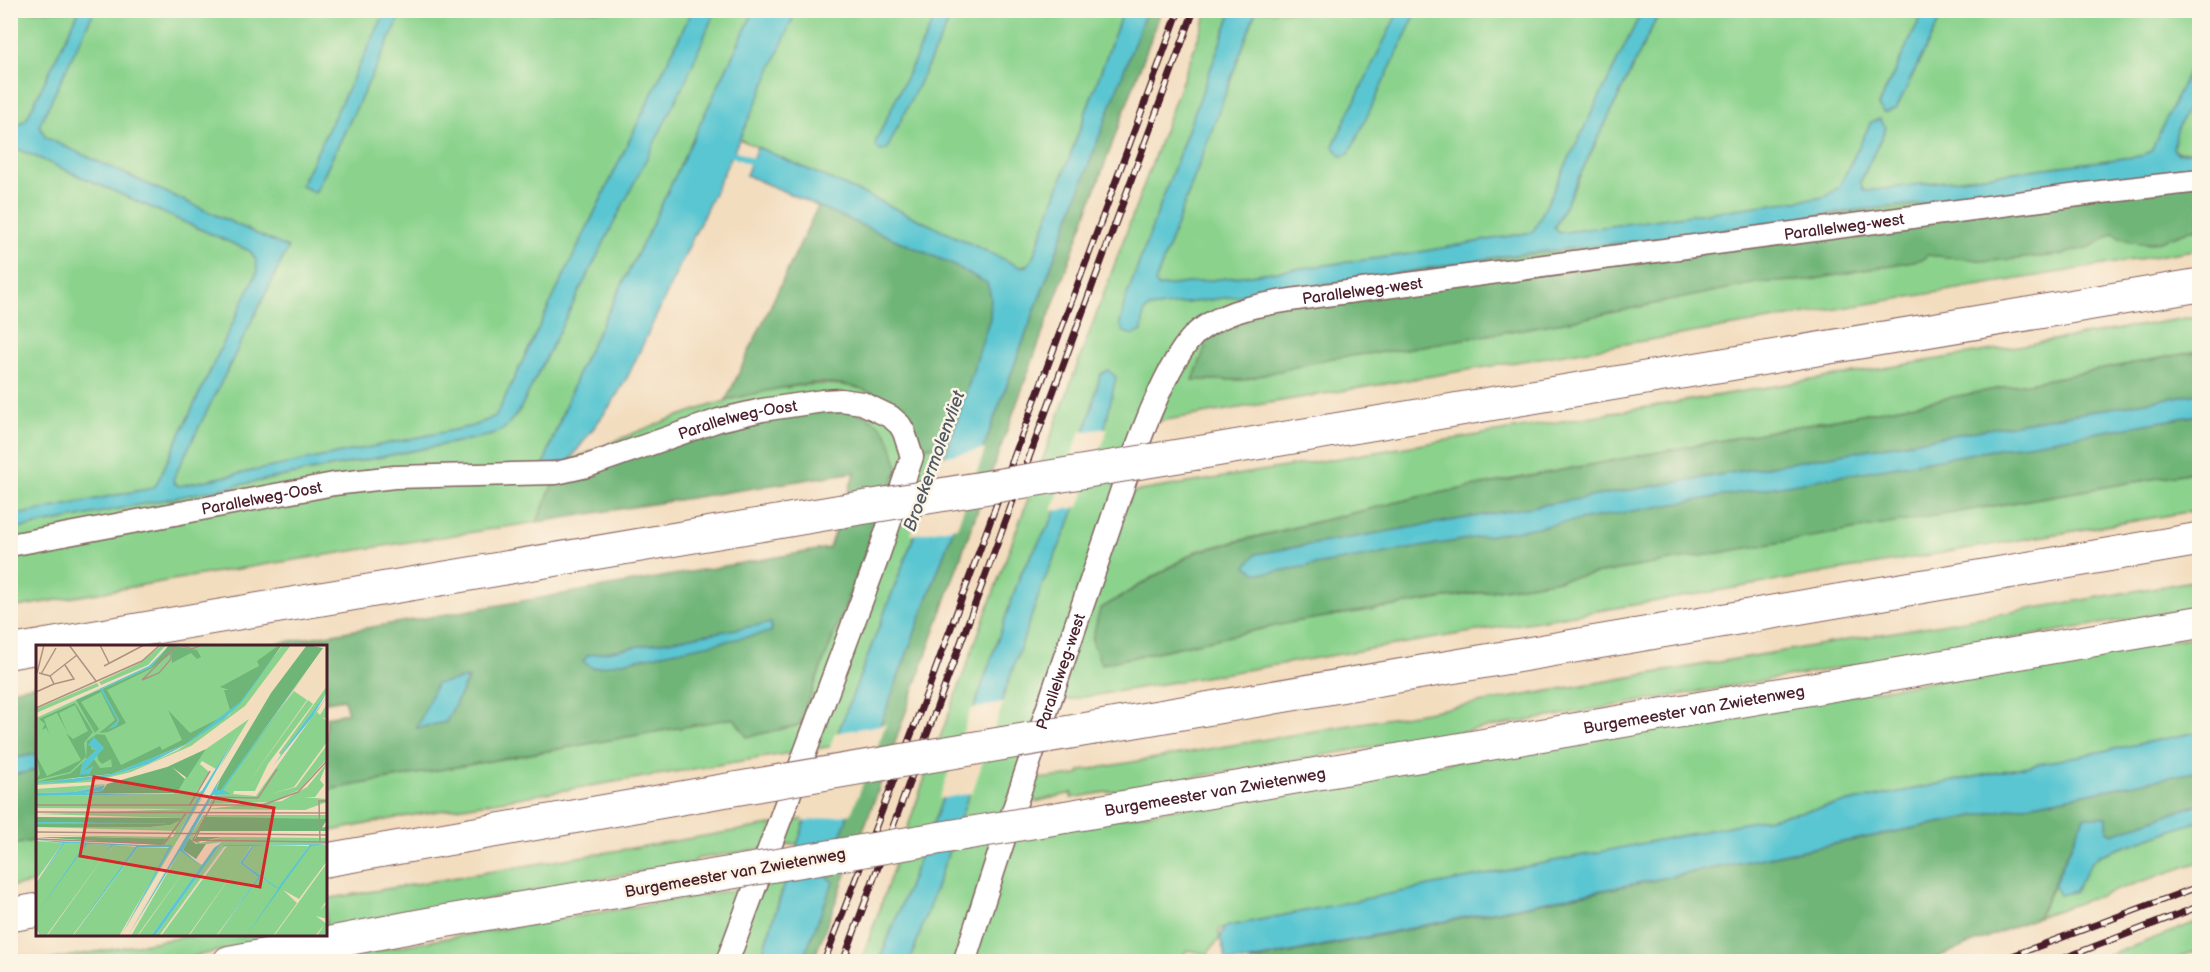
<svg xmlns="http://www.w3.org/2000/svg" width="2210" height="972" font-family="'Balsamiq Sans',sans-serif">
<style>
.green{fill:#8bd38d;stroke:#6a795c;stroke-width:1.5}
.forest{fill:#70b578;stroke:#5d6a52;stroke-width:1.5;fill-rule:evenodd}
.water{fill:#5ac6d1;stroke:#52727e;stroke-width:1.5}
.pier{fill:#f3ddbf}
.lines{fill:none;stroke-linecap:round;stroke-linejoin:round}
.stream{stroke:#5ac6d1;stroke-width:7}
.street-casing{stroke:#85625f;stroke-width:25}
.secondary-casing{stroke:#85625f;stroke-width:34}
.highway-casing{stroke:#85625f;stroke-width:35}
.street{stroke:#fff;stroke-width:22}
.secondary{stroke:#fff;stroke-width:32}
.highway{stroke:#fff;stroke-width:33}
.rail-casing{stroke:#4a1f2b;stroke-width:7}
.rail{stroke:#fcf5e5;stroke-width:4.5;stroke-dasharray:14;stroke-linecap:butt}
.secondary-bridge-casing{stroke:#85625f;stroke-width:34;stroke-linecap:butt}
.highway-bridge-casing{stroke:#85625f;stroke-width:35;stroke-linecap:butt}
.secondary-bridge{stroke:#fff;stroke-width:32}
.highway-bridge{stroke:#fff;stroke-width:33}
.labels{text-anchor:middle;stroke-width:5;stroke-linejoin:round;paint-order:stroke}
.street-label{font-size:16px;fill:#4a1f2b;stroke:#fcf5e5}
.water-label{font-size:18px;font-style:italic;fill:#505965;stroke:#fcf5e5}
.inset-road{fill:none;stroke:#af9184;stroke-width:1.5}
.view{fill:#d62828;fill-opacity:0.15;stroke:#d62828;stroke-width:3}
.inset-edge{fill:none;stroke:#4a1f2b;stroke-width:3}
</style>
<rect width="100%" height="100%" fill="#fcf5e5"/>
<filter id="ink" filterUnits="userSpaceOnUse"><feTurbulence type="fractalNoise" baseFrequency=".0167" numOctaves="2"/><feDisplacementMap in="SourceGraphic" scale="12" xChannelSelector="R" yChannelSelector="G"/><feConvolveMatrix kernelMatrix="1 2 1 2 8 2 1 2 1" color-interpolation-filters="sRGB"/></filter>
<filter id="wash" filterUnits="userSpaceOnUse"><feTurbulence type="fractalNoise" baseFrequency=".008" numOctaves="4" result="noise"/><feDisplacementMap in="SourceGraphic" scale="24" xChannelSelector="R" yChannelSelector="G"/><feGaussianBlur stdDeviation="1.35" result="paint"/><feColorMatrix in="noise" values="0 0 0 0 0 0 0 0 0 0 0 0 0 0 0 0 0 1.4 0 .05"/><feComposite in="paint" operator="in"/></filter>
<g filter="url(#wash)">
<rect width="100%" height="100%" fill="#f3ddbf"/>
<path class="green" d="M11,11h68l-53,109 -10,6 -5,-2z
M94,11h292l-85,174 14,8 88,-182h289l-196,405 -22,10 -295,60 -5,-3 -1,-4 115,-231 -242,-110 -7,-12z
M715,11h39l-107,224 -67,133 -31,80 20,13c72,-32 263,-118 329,-53 11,11 14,26 19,41l33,-6 -117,303 -437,72 -70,14v-42l408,-72 13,19 52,-12 99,-257 -343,11 -18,43 -325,51 -201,35v-78l481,-95 27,-24z
M796,11h142l-62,130 5,10 6,-2 67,-138h169l-92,252 -11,4 -154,-72 -127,-56z
M1208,11h24l-107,290 -5,23 22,6 2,-18 5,-4 127,-17 -68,49 124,18 67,-8 176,-30 181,-37 54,-3 117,-25 63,6 70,-6 54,-22 6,5 30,6 49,-17v22l-1051,174 -33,72 1084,-179v35l-781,146 -222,54 -96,58 2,55 191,-42 254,-40 652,-111v39l-1156,194 -27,77 62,-6 2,-4 1119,-191v27l-1128,191 1,-5 -66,16 -10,30 1203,-203v96l-974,195 -6,3 1,8 -13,16 -20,-4 -7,11h-270l133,-378 27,-61 35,-95 -5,-52 -11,44 -37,101 -31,53 -82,236 -60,152 -18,1 60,-173z
M1256,11h143l-66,135 16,7 68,-142h225l-109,221 -130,23 -245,32 -3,-4z
M1660,11h264l-46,94 18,4 48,-98h255v139l-58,6 -274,35h-3l-4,-8 26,-55 -15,-6 -32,65 -14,10 -266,36 -5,-4z
M11,146l239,105 7,9v12l-101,213 -4,3 -141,28z
M806,819l-8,24 -102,16 -1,3 -369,66v-29z
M2199,821v41l-161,55 16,-32 6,10 15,-4 16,-28 9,-8z
M37,840v42l-26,5v-42z
M785,881l-25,80 -454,1z
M2199,921v29l-30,11 -77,1z
M195,935h96l-118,26 -136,1z"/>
<path class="forest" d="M1146,11h15l-190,517 -95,268 -63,165 -11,1 30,-80 -4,-4 24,-77z
M2199,170v57c-28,10 -57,27 -85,6l-24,14 -30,8 -70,6 -63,-6 -3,4 -114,21 -54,3 -181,37 -176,30 -67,8 -89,22h-50l15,-40 68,-49 87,-12 140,-23 177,-20 177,-26 152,-15z
M818,206l127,55 43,22 3,14 -1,21 -40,125 -33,6c-3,-10 -5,-23 -11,-31 -18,-26 -62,-37 -93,-35 -29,3 -58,11 -87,17z
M2199,351v42l-943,161 11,19 932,-158v56l-652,111 -254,40 -192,42 -9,-24 8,-31 96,-57 222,-55z
M801,409c29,2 71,-3 87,27 4,10 7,22 10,32l-99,257 -52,12 -13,-19 -408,72v-73l22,-4 -4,-14 -18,3v-56h-63l566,-98 26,-76 -318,50 18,-43 177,-55zM771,623v9l-178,36 -9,-6zM468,679l-22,43 -28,6 -1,-1z
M37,685v69l-26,5 -1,-69z
M37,770v70l-26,5v-70z
M2199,771v33l-86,30 -29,-17 -46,100 -110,44 -682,1z"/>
<path class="water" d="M1399,10l18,1 -68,143 -8,2 -8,-10z
M79,11h15l-55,115 7,12 242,110 -115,231 1,4 5,3 295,-60 22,-10 196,-405h23l-29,69 -167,331 -15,18 -12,6 -481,95v-14l141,-28 4,-3 101,-213 -1,-12 -6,-9 -239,-105v-22l5,2 10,-6z
M386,11h17l-88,182 -14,-8z
M754,11h42l-36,84 -132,281 -16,27 -43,58 -26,5 37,-98 67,-133z
M938,11h16l-67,138 -6,2 -5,-4v-6z
M1123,11h23l-294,790 -24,77 5,4 -31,79h-42l49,-153 141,-365 40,-125 1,-21 -4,-14 -42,-22 -199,-86 11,-28 109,48 154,72 6,-1 6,-6z
M1232,11h24l-101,272 3,4 245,-32 130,-23 109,-221h18l-106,217 5,5 266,-36 14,-10 32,-65 9,-3 6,9 -26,54 4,9h3l274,-35 10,-5 48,-102v35l-22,46 -4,18 4,6 22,-4v20l-190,25 -152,15 -177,26 -177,20 -140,23 -214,29 -5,4 -2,19 -9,4 -9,-3 -4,-8 5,-23z
M1924,11h20l-48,98 -11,4 -7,-7z
M1108,370l8,7 -11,50 -35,95 -27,61 -133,378 -31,1 60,-153 82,-236 31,-53 37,-101 11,-44z
M2199,393v22l-932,158h-10l-11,-7 10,-12z
M771,623v9l-178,36 -10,-6 5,-7z
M468,678l-22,44 -29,6 19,-44z
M2199,732v39l-953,190h-19l-7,-23 5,-11z
M37,754v16l-26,5v-16z
M2199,804v17l-99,34 -9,8 -16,28 -15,4 -6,-10 30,-68h23v14l6,3z"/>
<path class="pier" d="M1108,428l-29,79 -27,4 28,-79z
M985,449l-28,78 -46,8 30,-78z
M1003,703l-31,90 -33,6 32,-90z
M886,724l-35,90 -49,8 33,-89z"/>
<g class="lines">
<path class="stream" d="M726,150l33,15"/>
</g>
</g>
<g filter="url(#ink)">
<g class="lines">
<g class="street-casing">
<g id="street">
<path id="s1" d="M10,545l324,-61 60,-7 162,-4 31,-7 132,-46 43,-10 61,-9 18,-1 21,3 29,14 9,8 4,7 8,25 -36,105 -149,400"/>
<path id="s2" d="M965,960c44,-140 91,-278 139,-417 17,-49 57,-184 96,-213 35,-26 82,-28 125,-35l776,-103 99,-11"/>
</g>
</g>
<g class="secondary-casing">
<g id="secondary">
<path id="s3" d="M1065,817l1135,-195"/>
<path d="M229,962l193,-37 271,-46"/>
</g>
</g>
<g class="highway-casing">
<path id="highway" d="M1197,453l1003,-168
M43,646l799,-135
M10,652l28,-5
M1094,728l1106,-189
M326,860l378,-66
M10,915l28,-5"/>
</g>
<use href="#street" class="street"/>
<use href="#secondary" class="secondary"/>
<use href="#highway" class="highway"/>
<g class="rail-casing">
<path id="rail" d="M824,962l98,-256 257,-696
M843,962l351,-952
M1996,962l204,-76
M2054,962l146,-56"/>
</g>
<use href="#rail" class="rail"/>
<g class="secondary-bridge-casing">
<path id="secondary-bridge" d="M693,879l372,-62"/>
</g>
<g class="highway-bridge-casing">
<path id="highway-bridge" d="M842,511l355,-58
M704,794l390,-66"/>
</g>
<use href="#secondary-bridge" class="secondary-bridge"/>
<use href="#highway-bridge" class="highway-bridge"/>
</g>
</g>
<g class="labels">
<g class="street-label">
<text dy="6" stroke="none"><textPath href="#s2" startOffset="1330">Parallelweg-west</textPath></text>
<text dy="6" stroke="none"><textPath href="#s2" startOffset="844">Parallelweg-west</textPath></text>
<text dy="6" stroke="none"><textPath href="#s1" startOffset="742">Parallelweg-Oost</textPath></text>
<text dy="6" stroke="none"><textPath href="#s1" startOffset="256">Parallelweg-Oost</textPath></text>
<text dy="6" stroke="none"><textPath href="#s2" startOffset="304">Parallelweg-west</textPath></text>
<text dy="6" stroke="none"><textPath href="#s3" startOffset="638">Burgemeester van Zwietenweg</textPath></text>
<text dy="6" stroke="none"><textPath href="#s3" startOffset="152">Burgemeester van Zwietenweg</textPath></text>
<text transform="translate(735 872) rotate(-10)" y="6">Burgemeester van Zwietenweg</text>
</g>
<g class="water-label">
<text transform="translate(934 461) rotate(-70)" y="6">Broekermolenvliet</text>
</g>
</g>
<g transform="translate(36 645)">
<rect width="291" height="291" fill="#f3ddbf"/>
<path d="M126,0h4l-18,20 -47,20 -2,-3 41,-19zM135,0h111l-54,69 -82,49 -98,20 62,-7 38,-12 30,-14 51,-35 54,-70h8l-46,61 -54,40 -60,26 -41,10 -54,3v-67l65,-29 17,32 -9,9 10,-8 -17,-33 49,-22zM61,38l2,3 -63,27v-4zM291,41v6l-46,63 -2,-2zM258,46l13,9 -61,86 62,-86 5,4 -45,60 -13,27h-21l-1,3 23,2 71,-100 -10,16 3,3 7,-11v15l-5,-2 5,4v21l-33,45 -23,7 25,-7 31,-42v14l-28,31 -27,12 -64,2zM213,74l-31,51 20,-38 -22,37 -14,-8 -2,3 9,8 -13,20 7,-1 -29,50 33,-51 -86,146 52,-91h-13l-4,-6 -120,-4 137,2 3,-6 -140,-4h116l18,-2 10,-7 -144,-4 152,-5 -152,-1v-12l138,-2 32,-45zM291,118l-7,17 4,5 -9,12h-11l23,2v3l-22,8 -99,-1 76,-8 25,-14zM71,139l-33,8 -38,1v-4zM167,170h124v4h-117l-17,17 7,7 23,-6 104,1v6l-75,1 -12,18 18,14 -42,59h-27l48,-69 -49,69h-27l66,-90 -4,1 -64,89h-4l67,-94 -23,3 -10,-7zM0,196l27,2 -27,37zM29,198l46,2 -2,6 5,-6 23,2 -65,89h-25l61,-85 -62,85h-6l-4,-9v-44zM275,200h16v16l-28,38 -16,-9 14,13 -24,33h-56l42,-59 16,9 -32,-23 11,-17h55l-31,45zM102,202l32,1 -51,88h-46zM144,206l22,14 -51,71h-13l52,-73 -53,73h-6zM291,218v37l-7,10 7,-7v16l-11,-3 11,8v12h-10l7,-11 -9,11h-41z" fill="#8bd38d"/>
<path d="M133,0l28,5 4,7 -4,2 -6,-6 -19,10v-10l-20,15 -45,22 19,33 -18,9 -9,1 16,-13 -14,-28 -20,10 18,27 -4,4 -19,-33 25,-11 17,32 -10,8 8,-3 3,-6 -17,-31 49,-22zM243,0h3l-41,57 -31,26 -26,17 -72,29 -76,8 35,-9 12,-11 -3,11 9,1 4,-7 -9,4 10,-12 6,9 12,-1 -1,-8 -9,5 -4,-4 -3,-21 -4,10 5,1 -10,10 1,-19 10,-7 8,1 16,30 39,-19 2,4 20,-10 -14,-30 22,23 30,-15 10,-8 -6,-20h5l-9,-3 39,-21 -2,-5zM271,0l16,3 -102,142h-5l4,-10 -93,156 144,-243zM39,58l18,29 -9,11 2,14 -16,15 -34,8 4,-6 -4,-19 11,21 34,-16 -15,-27 7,6 15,-8 -13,-26 -16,8 8,19 -10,-19 -13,6 5,14 -3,-5 -4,2 3,-6 -6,-5zM170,104l-19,29 -15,-11 13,12 -8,14h-92l17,-2 5,-7 60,-17zM0,172l144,1v2l-10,5 -19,2h-115v-3h129l-129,-2zM169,172l122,2 -5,9 5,-2v5h-127l-3,6h26l-27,5 -2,-1zM0,192h52l80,2 -8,6zM153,193l7,6h10l-10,15 -13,-9z" fill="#70b578"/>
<path d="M247,0l-42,58 -17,16 -37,25 -39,20 -38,12 -37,6 -37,1 76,-9 72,-29 56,-43zM130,4l-15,18 -49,22 17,31 -3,6 -8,3 10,-8 -18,-32 -64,29 113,-52zM272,25l-85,120 8,4 -18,1 -24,43 -6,12 17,15 -20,-14 -52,85 91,-156 -3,10h5zM291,47l-14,24 -40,50 28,-39zM203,86l-54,95 -10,15 25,-47zM58,92l10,11 -20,23 9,-5 -4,8 -9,1 3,-13 13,-12 -8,-5zM69,140l-3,6 -17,2 89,1 -138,2v-3l38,-1zM0,177l129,1 1,1h-130zM0,195l105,5h32l-52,91 48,-89h-31l-66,89 64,-90 -22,-1 -6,6 3,-6 -24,-1 -51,71 49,-71 -20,-1 -29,40 27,-40zM186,197l-67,94h-4l63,-88zM291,199l-16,2 -65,90 32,-47 -18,-12 -44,59 42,-59 -18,-14 12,-17h-27l-66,90 66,-91zM218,201l55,-1v1l-31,42 -35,-25z" fill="#5ac6d1" fill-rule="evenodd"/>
<path class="inset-road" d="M33,0l27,36M64,0l9,18M144,0l12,4 10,-4M135,8v6l-12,14 -17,7 35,-35M68,21l40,-21M1,28l7,-28M3,28l11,3 4,8M5,29l15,-26M14,31l27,-21M18,39l20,-5 -9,-14M0,47l18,-8M0,63l106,-47 18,-16M241,124l-19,29 -42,-1 -23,43 134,2M0,160h227l35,-13 29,-31M153,161l21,-35M0,167l291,1M0,187l291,3M0,194l128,5 22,-31M284,197l-1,-41h8"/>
<path class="view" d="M58,132l180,31 -14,79 -180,-31z"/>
<rect width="291" height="291" class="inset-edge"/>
</g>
<rect width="2210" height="972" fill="none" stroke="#fcf5e5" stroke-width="36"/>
</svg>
